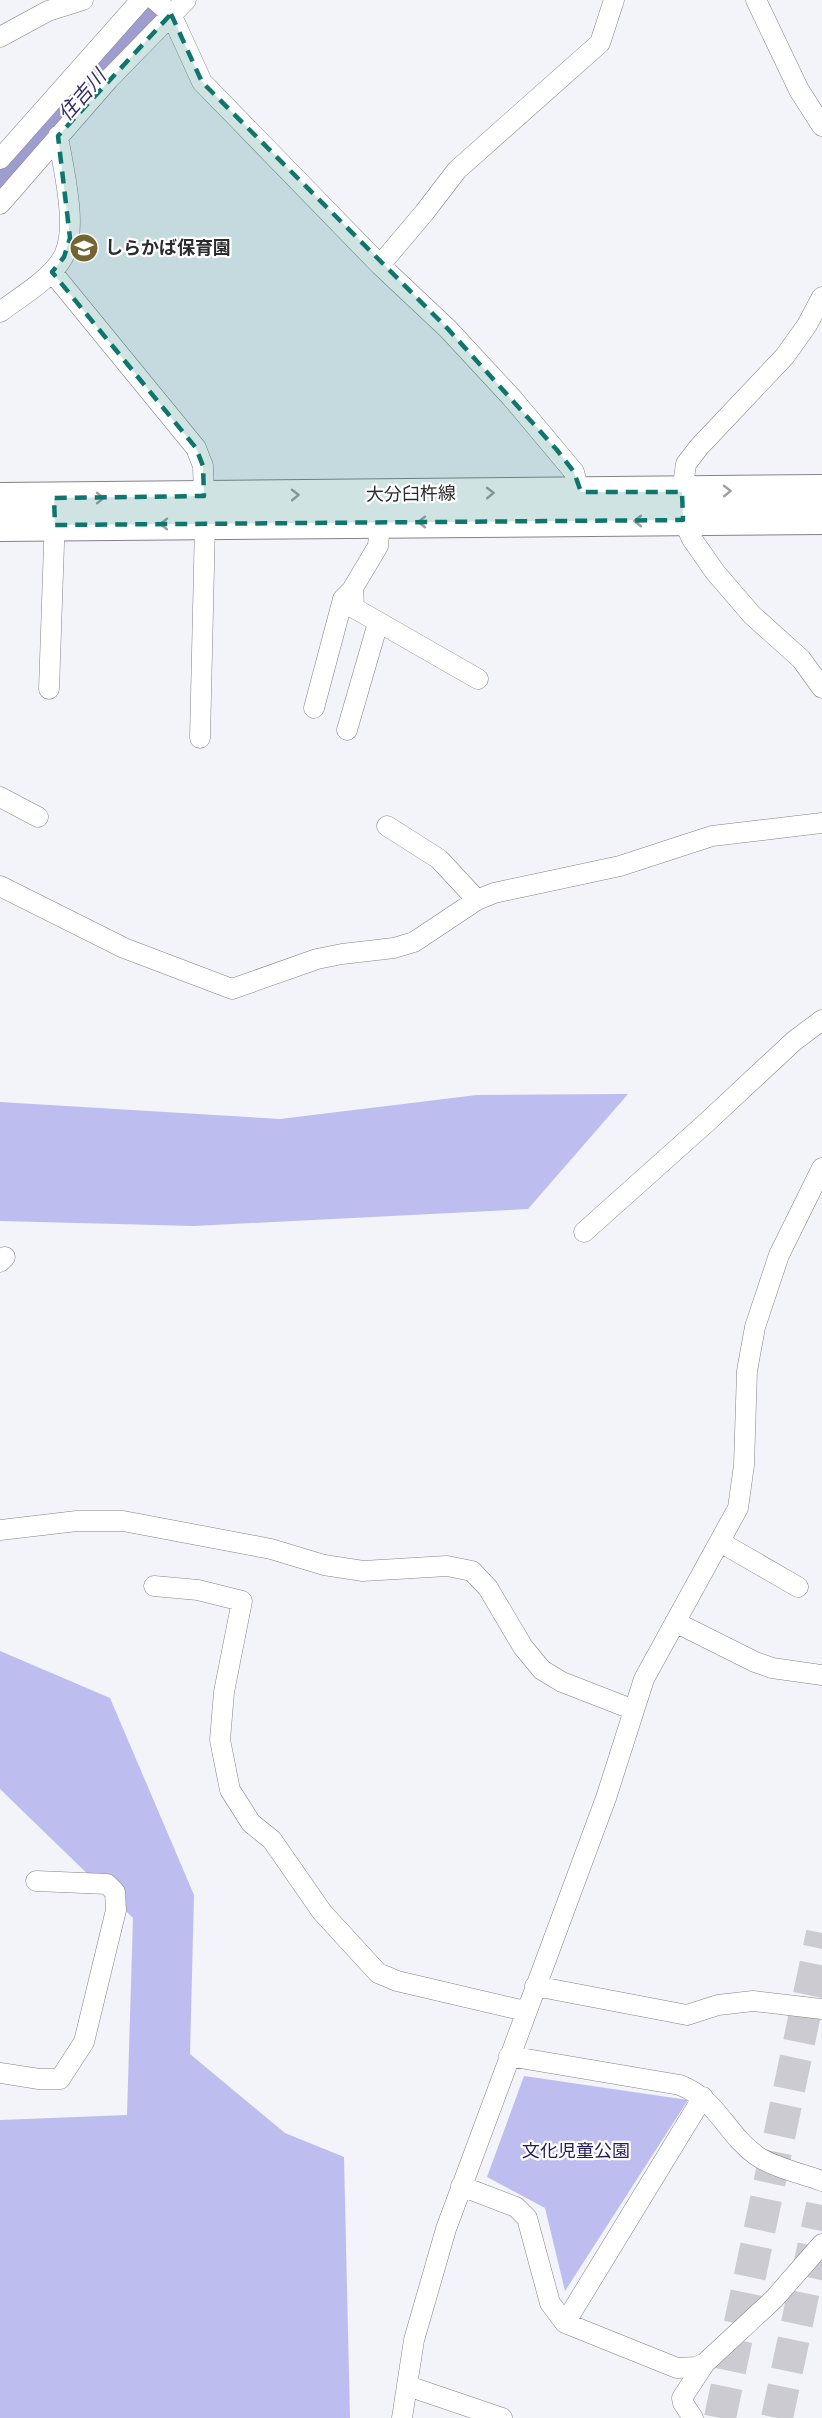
<svg xmlns="http://www.w3.org/2000/svg" width="822" height="2418" font-family="'Work Sans','Noto Sans JP',sans-serif">
<style>
.green{fill:#bebdf0}
.lines{fill:none;stroke-linecap:round;stroke-linejoin:round}
.river{stroke:#9f9dd0;stroke-width:36}
.trunk-tunnel{stroke:#cbcbd1;stroke-width:32;stroke-dasharray:32 16;stroke-linecap:butt}
.minor-casing{stroke:#838388;stroke-width:21}
.primary-casing{stroke:#838388;stroke-width:32}
.minor{stroke:#fff;stroke-width:20}
.primary{stroke:#fff;stroke-width:30}
.oneway{stroke:#a0a0a0}
.marked{fill:#0f766e;fill-opacity:0.2;stroke:#0f766e;stroke-width:4.5;stroke-dasharray:12 8;stroke-linejoin:round}
.labels{text-anchor:middle;stroke-width:4.5;stroke-linejoin:round;paint-order:stroke}
.poi-label{font-size:18px;font-weight:bold;fill:#2b2b2d;stroke:#fff;text-anchor:start}
.street-label{font-size:18px;fill:#2b2b2d;stroke:#fff}
.park-label{font-size:18px;fill:#271c59;stroke:#fff}
.water-label{font-size:20px;font-style:italic;fill:#372e6c;stroke:#fff}
</style>
<rect width="100%" height="100%" fill="#f3f3fa"/>
<path class="green" d="M628,1094l-100,115 -334,17 -194,-5v-119l280,17 197,-24z
M0,1651l110,47 84,197 -4,159 95,79 59,24 6,261h-350v-298l127,-5 6,-197 -133,-129z
M524,2076l164,24 -123,191 -20,-83 -58,-31z"/>
<g class="lines">
<path class="river" d="M0,191l113,-136 50,-55"/>
<path class="trunk-tunnel" d="M720,2418l102,-485
M777,2418l45,-213"/>
<g class="minor-casing">
<path id="minor" d="M155,0l16,14 31,68 178,183 68,64 64,69 62,74 8,30
M756,0l43,90 23,36
M0,37l48,-26 35,-11
M0,159l141,-159
M0,204l108,-124 78,-80
M380,265l44,-52 33,-43 143,-127 14,-43
M52,272l144,176 7,18 2,58 -5,214
M822,297l-15,28 -22,31 -86,91 -13,17 -4,28 1,28 9,19 23,33 37,43 49,44 21,29
M0,312c20,-15 46,-30 60,-50 21,-28 3,-92 -2,-126
M381,512l-3,34 -25,42 1,20 124,71
M49,689l6,-174
M314,708l29,-109 10,-10
M347,730l31,-107
M0,797l38,20
M387,826l52,33 38,41
M0,886l124,62 108,41 85,-30 25,-5 52,-6 20,-6 63,-42 17,-7 126,-27 92,-30 110,-13
M584,1232l122,-109 88,-82 28,-21
M0,1262l5,-5
M0,1530l77,-9h46l148,28 53,16 39,6 84,-5 25,5 16,17 35,59 19,23 20,12 72,28
M720,1542l78,45
M154,1586l44,4 44,11 -18,91 -4,48 10,50 21,33 21,17 50,72 56,61 19,8 128,30
M675,1622l80,40 17,6 50,7
M535,1986l152,29 31,-10 35,-4 69,8
M509,2056l171,29c39,16 45,48 77,71 16,11 46,18 65,25
M0,2073l39,6h21l24,-37 32,-132 -1,-18 -8,-8 -71,-3
M461,2186l55,21 11,11 23,85 15,20 112,45 19,-1 9,-4 69,-64 48,-55
M565,2323l138,-226
M408,2386l94,32
M402,2418l12,-78 32,-111 160,-431 38,-119 94,-171 6,-43 3,-94 8,-44 24,-72 43,-87
M693,2418l-10,-15 -1,-5 23,-35"/>
</g>
<g class="primary-casing">
<path id="primary" d="M0,498l822,-8
M0,526l822,-7"/>
</g>
<use href="#minor" class="minor"/>
<use href="#primary" class="primary"/>
</g>
<defs><path id="oneway-chevron" d="M-2-3.5L2.5 0L-2 3.5" fill="none" stroke-width="1.6" stroke-linecap="round" stroke-linejoin="round" transform="scale(1.5)"/></defs>
<g class="oneway">
<use href="#oneway-chevron" transform="translate(727 491) rotate(-1)"/>
<use href="#oneway-chevron" transform="translate(490 493) rotate(-1)"/>
<use href="#oneway-chevron" transform="translate(295 495) rotate(-1)"/>
<use href="#oneway-chevron" transform="translate(100 498) rotate(-1)"/>
<use href="#oneway-chevron" transform="translate(638 521) rotate(180)"/>
<use href="#oneway-chevron" transform="translate(422 522) rotate(180)"/>
<use href="#oneway-chevron" transform="translate(164 524) rotate(180)"/>
</g>
<path class="marked" d="M171,14l31,68 246,247 109,121 17,22 7,20h101l1,28 -628,5 -1,-27 150,-2 -1,-30 -7,-18 -144,-176 12,-15 6,-19 -12,-102z"/>
<defs>
<g id="school-disc" transform="scale(1.5)"><circle r="9.5" fill="#736532" stroke="#fff"/><path d="M0-5L7-2L0 1L-7-2ZM-4 1L0 2.5L4 1V4Q0 6-4 4Z" fill="#fff"/></g>
</defs>
<g fill-rule="evenodd">
<use href="#school-disc" x="84" y="248"/>
</g>
<g class="labels">
<g class="poi-label">
<text x="105" y="254">しらかば保育園</text>
</g>
<g class="street-label">
<text transform="translate(411 494) rotate(-1)" y="6">大分臼杵線</text>
</g>
<g class="park-label">
<text x="576" y="2157">文化児童公園</text>
</g>
<g class="water-label">
<text transform="translate(82 95) rotate(-49)" y="7">住吉川</text>
</g>
</g>
</svg>
